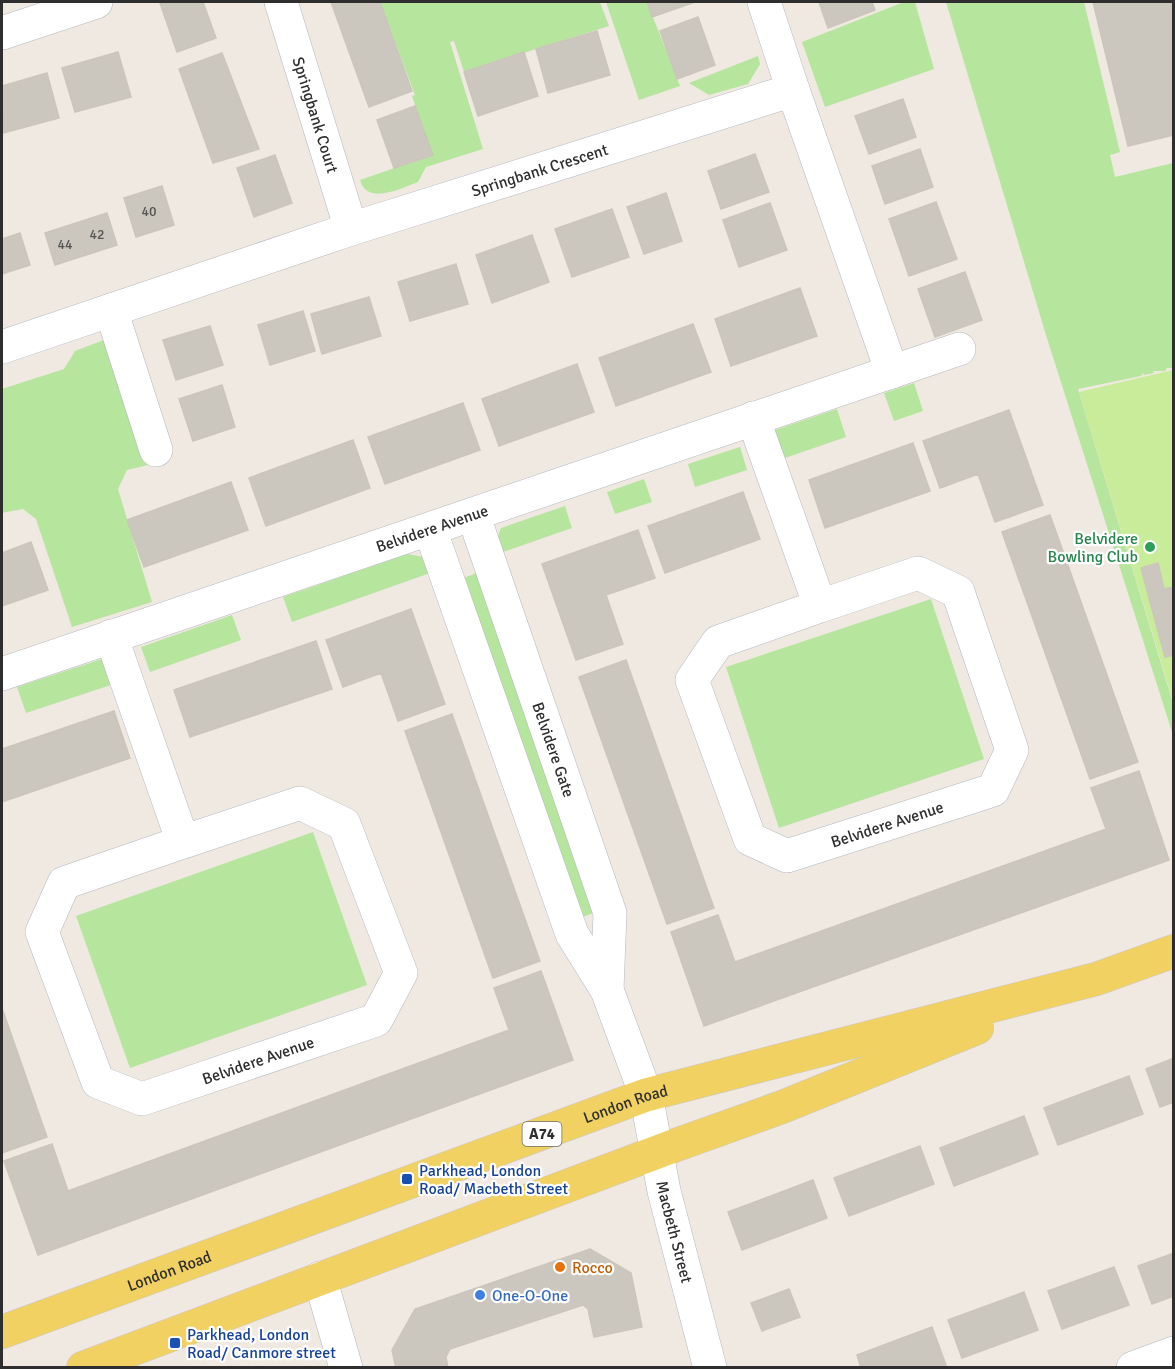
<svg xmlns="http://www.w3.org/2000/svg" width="1175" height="1369" font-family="Signika,sans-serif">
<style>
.green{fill:#b6e59e}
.pitch{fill:#c9ec9a}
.building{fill:#cbc7bf;stroke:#cbc5ba;stroke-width:1.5}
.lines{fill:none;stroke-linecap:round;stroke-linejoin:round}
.minor-casing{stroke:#b4b7c1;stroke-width:34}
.major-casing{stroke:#c9c9c9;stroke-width:34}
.minor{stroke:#fff;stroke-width:33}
.major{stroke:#f2d163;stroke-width:33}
.leisure-dot{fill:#2e9e5b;stroke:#fff;stroke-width:2}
.transit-dot{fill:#1a4fb4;stroke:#fff;stroke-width:2}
.food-dot{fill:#e8710a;stroke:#fff;stroke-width:2}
.shop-dot{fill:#3f7fe0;stroke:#fff;stroke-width:2}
.labels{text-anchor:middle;stroke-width:4.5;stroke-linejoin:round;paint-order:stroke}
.number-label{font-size:14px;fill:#555452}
.shield{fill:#fff;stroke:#6d6d6d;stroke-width:1.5}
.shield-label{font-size:15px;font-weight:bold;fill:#2e2e2e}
.street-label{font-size:16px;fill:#2e2e2e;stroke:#fff}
.leisure-label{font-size:16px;fill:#27864d;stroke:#fff;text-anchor:end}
.transit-label{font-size:16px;fill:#164399;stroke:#fff;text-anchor:start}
.food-label{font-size:16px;fill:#c56008;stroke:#fff;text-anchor:start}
.shop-label{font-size:16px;fill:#366cbe;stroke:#fff;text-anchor:start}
</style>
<rect width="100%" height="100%" fill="#efe9e1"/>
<path class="green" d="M380,2h220l9,24 -145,46 -10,-31 -4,1 33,107 -57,18 -8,15c-16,6 -51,24 -58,-2l72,-25 -20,-59 3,-1z
M606,2h41l33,84 -41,14z
M904,2h11l19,67 -109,38 -23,-65z
M946,2h138l36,150 -10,3 5,22 58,-14v205h-6l-2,3h-12l1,2 -10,2 -1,-2 -2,3 -63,13 95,314v32l-127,-400z
M758,56l2,8 -12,20 -39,11 -20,-12z
M109,338l39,127 -21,5 -9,19 34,113 -80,25 -36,-108 -13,-10 -21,4v-124l62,-20 11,-18z
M914,383l9,28 -29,10 -10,-28z
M837,409l9,28 -64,22 -10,-28z
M740,447l7,23 -52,17 -7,-23z
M644,479l8,23 -37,12 -8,-22z
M565,506l7,22 -72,25 -4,-11 5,-14z
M407,554l16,3 10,15 -141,50 -9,-25z
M482,571l117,340 -22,8 -116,-340z
M931,599l53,160 -205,69 -53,-161z
M232,615l9,25 -91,32 -9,-25z
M111,656l9,26 -94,31 -9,-26z
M313,832l54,153 -237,83 -54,-152z"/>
<path class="pitch" d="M1173,370v331l-94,-309z"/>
<path class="building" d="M164,2h39l13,36 -39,14 -17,-49z
M331,2h49l32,89 -43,16z
M647,2h48l-43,15z
M819,2h53l3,8 -47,18z
M1093,2h81v133l-46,11z
M698,17l17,48 -38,14 -17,-48z
M597,31l13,44 -62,18 -12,-44z
M118,52l13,45 -56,15 -13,-44z
M524,52l14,44 -60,20 -14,-44z
M222,53l37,96 -46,14 -34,-94z
M47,73l12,45 -56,15 -1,-47z
M903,99l13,38 -47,17 -14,-38z
M415,106l18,49 -39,13 -17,-48z
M920,149l13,38 -48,17 -13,-38z
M755,154l14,38 -48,17 -13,-38z
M275,155l17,48 -38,14 -17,-49z
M162,186l12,39 -38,12 -12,-39z
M666,193l16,48 -38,13 -17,-47z
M936,202l21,57 -48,17 -20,-57z
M770,203l17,47 -48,17 -16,-47z
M612,209l17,48 -57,20 -17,-48z
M107,213l10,32 -31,10 -10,-32z
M76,223l10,32 -31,10 -10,-32z
M20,233l10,32 -28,9v-35z
M532,235l17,47 -57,21 -16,-48z
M456,264l12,40 -58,17 -12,-39z
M965,272l17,48 -47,17 -17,-48z
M800,288l17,48 -86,30 -16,-47z
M369,297l12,39 -59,18 -11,-40z
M303,311l12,40 -45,14 -12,-40z
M693,324l18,48 -95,34 -17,-48z
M210,326l13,39 -47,15 -13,-40z
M577,364l17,48 -95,34 -17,-47z
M222,385l13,42 -42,14 -14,-42z
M463,403l17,47 -95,34 -17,-47z
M1009,410l34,95 -48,17 -17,-48 -38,14 -17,-47z
M353,440l17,48 -104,38 -17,-48z
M913,443l17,48 -105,37 -16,-48z
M231,482l17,48 -104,37 -17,-47z
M743,492l17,47 -95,34 -17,-47z
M1050,515l88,247 -48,17 -88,-247z
M638,530l17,48 -49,17 17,49 -47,16 -34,-96z
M31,542l17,48 -46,16v-53z
M1158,563l6,26 10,-2v49l-3,1 3,18 -9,2 -24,-89z
M411,609l34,95 -47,17 -17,-48 -38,14 -17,-47z
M316,641l16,48 -142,48 -16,-47z
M626,660l88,248 -47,16 -88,-247z
M114,711l16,47 -128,44v-53z
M452,714l88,247 -47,17 -88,-247z
M1139,771l30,89 -465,166 -33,-94 47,-17 17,47 371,-133 -15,-41z
M541,971l32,89 -535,195 -34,-94 48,-17 16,47 441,-161 -15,-42z
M2,1008l45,129 -45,16z
M1174,1058v44l-14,5 -14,-38z
M1129,1076l14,38 -85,31 -14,-37z
M1024,1116l14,38 -84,32 -14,-38z
M920,1146l14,38 -85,32 -15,-38z
M813,1180l14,38 -85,32 -14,-38z
M590,1249l41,24 11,54 -48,10 -6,-28 -5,-4 -133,44 -4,8 2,11h-52l-4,-18 23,-41z
M1174,1253v43l-22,8 -14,-38z
M1114,1267l15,38 -67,24 -14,-38z
M789,1289l11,28 -38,14 -11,-28z
M1024,1292l14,38 -76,28 -14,-38z
M932,1327l14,38 -8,3h-77l-4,-13z"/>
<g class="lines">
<g class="minor-casing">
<g id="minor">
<path id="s1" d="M281,2l70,227"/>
<path d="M764,2l29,88"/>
<path d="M2,33l94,-31"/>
<path d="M111,310l45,140"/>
<path id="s2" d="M2,347l349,-118 442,-139 99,282"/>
<path d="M753,418l67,188 98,-33 40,19 54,158 -19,40 -206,66 -37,-17 -58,-159 26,-38 102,-36"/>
<path id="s3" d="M473,514l137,399 -3,77"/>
<path id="s4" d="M430,529l142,405 35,56 39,105 18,96 46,177"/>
<path d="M111,636l72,206 117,-39 44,21 57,149 -25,47 -234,79 -44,-17 -56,-150 22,-49 119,-41"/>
<path id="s5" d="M2,674l957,-325"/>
<path d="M320,1278l26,90"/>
<path d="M1133,1368l41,-15"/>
</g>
</g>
<g class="major-casing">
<g id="major">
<path id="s6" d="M2,1332l644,-237 450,-116 78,-28"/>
<path d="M83,1368l593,-223 106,-38 195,-79"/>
</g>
</g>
<use href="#minor" class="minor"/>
<use href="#major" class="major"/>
</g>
<circle class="leisure-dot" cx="1150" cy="547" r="6"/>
<g class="transit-dot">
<rect x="401" y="1173" width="12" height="12" rx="3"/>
<rect x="169" y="1337" width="12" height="12" rx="3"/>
</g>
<circle class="food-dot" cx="560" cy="1267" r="6"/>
<circle class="shop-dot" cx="480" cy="1295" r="6"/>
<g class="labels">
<g class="number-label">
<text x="149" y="216">40</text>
<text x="97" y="239">42</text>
<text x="65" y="249">44</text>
</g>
<rect class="shield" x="522.5" y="1122" width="39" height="24" rx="4.5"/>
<g class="shield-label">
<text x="542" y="1139">A74</text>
</g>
<g class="street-label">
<text dy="6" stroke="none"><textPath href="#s1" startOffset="118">Springbank Court</textPath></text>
<text dy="6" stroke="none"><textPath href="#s2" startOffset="566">Springbank Crescent</textPath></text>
<text dy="6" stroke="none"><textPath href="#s5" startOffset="454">Belvidere Avenue</textPath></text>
<text dy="6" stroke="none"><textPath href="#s3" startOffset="249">Belvidere Gate</textPath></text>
<text transform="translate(887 824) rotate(-18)" y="6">Belvidere Avenue</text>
<text transform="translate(258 1060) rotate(-19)" y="6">Belvidere Avenue</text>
<text dy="6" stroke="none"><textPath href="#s6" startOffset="664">London Road</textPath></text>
<text dy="6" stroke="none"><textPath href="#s4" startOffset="747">Macbeth Street</textPath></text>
<text dy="6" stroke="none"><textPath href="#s6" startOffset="178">London Road</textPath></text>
</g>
<g class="leisure-label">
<text x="1138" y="544">Belvidere<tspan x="1138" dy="18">Bowling Club</tspan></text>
</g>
<g class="transit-label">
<text x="419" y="1176">Parkhead, London<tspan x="419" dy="18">Road/ Macbeth Street</tspan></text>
<text x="187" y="1340">Parkhead, London<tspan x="187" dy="18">Road/ Canmore street</tspan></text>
</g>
<g class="food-label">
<text x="572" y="1273">Rocco</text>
</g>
<g class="shop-label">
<text x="492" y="1301">One-O-One</text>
</g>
</g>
<rect width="1175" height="1369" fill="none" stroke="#2e2e2e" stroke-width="6"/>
</svg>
